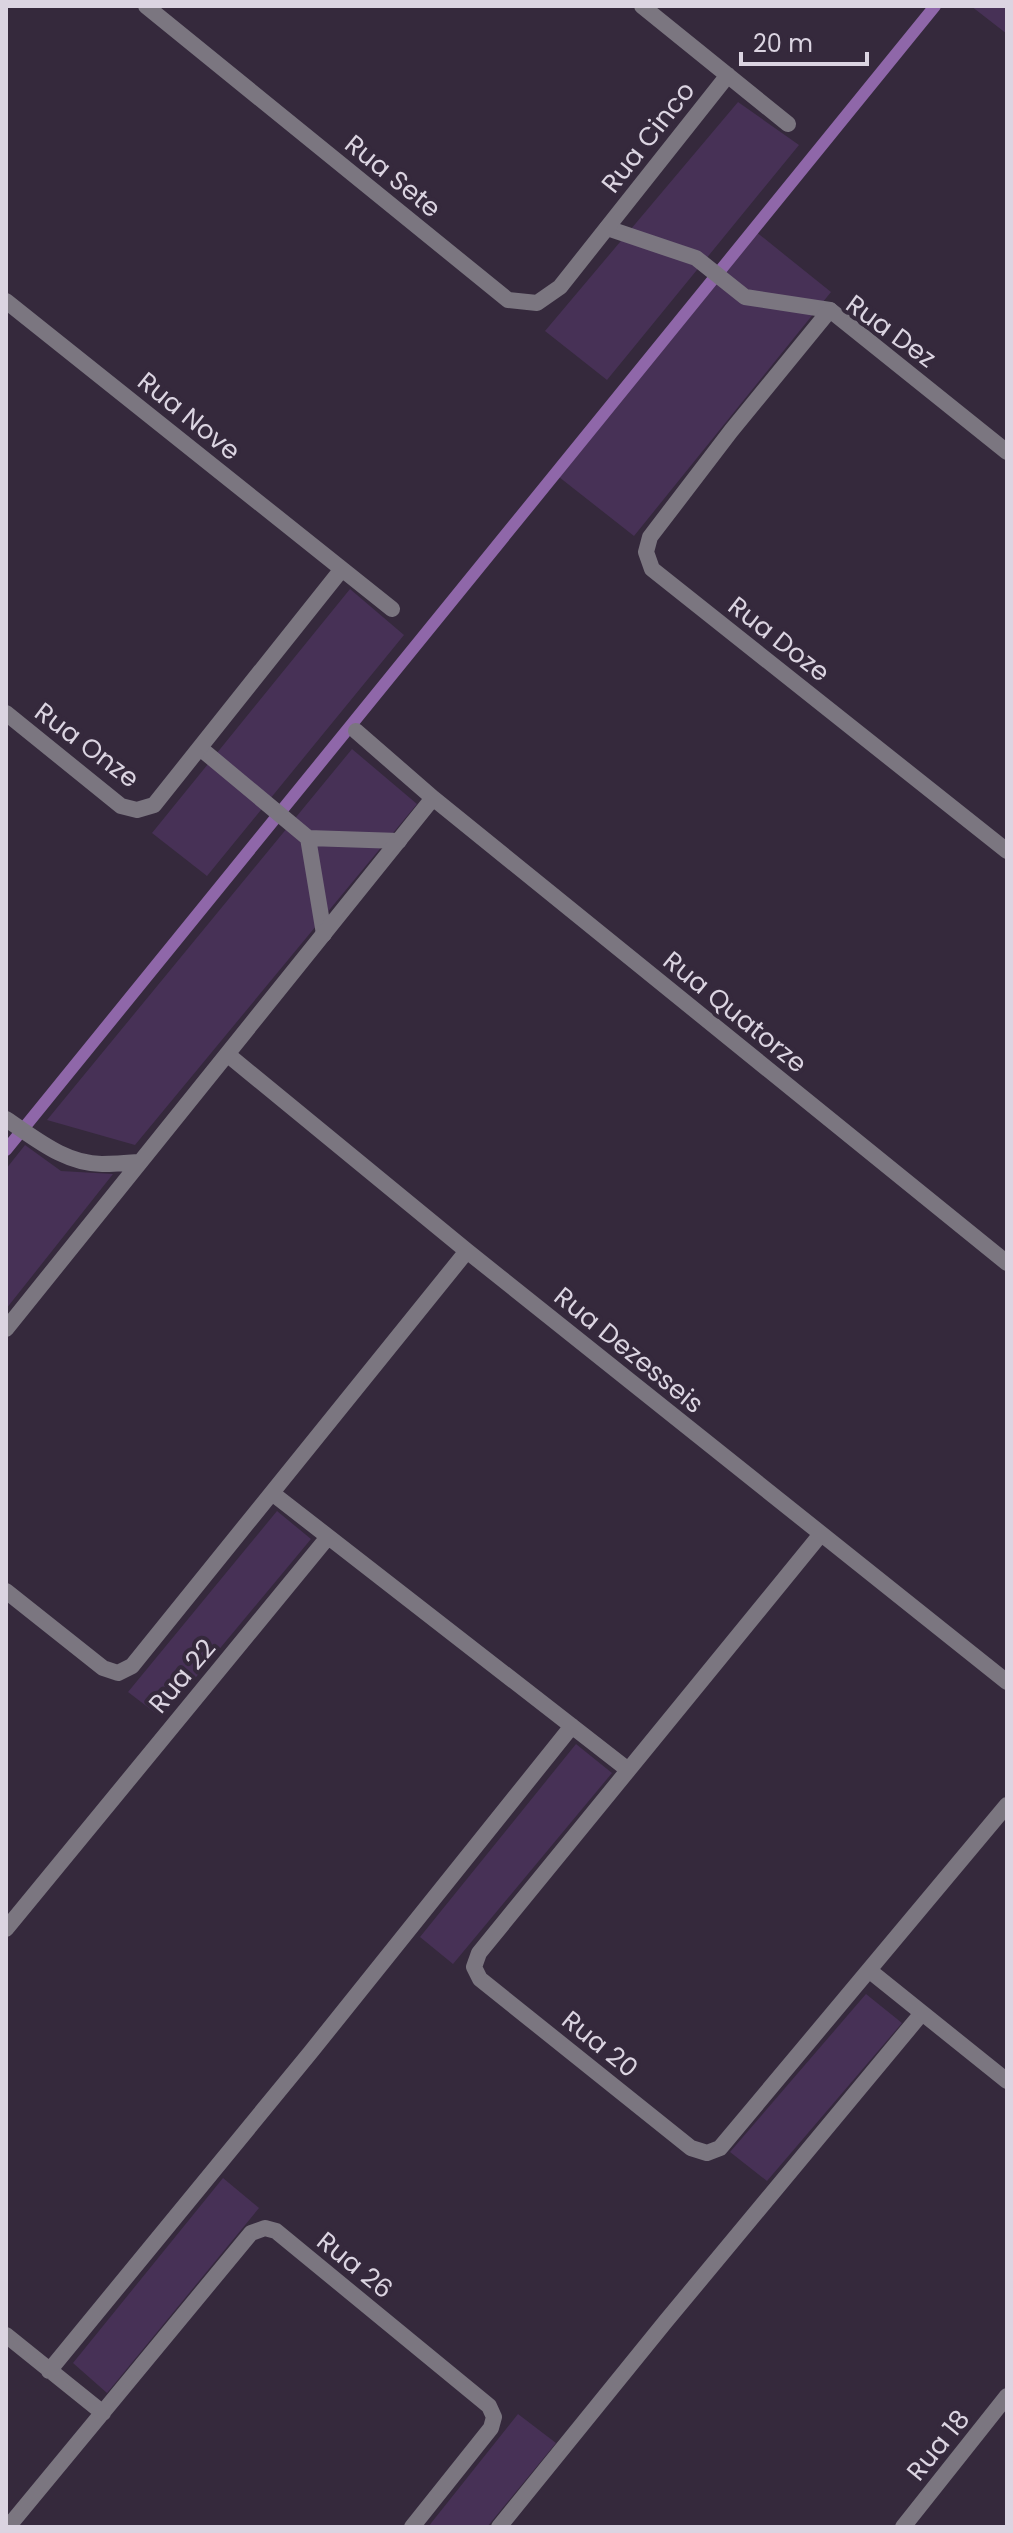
<svg xmlns="http://www.w3.org/2000/svg" width="1013" height="2533" font-family="Poppins,sans-serif">
<style>
.green{fill:#473156}
.lines{fill:none;stroke-linecap:round;stroke-linejoin:round}
.stream{stroke:#8f67a9;stroke-width:12}
.service{stroke:#7b7680;stroke-width:16}
.minor{stroke:#7b7680;stroke-width:16}
.labels{text-anchor:middle;stroke-width:8;stroke-linejoin:round;paint-order:stroke}
.street-label{font-size:26px;fill:#dbd4e1;stroke:#35293c}
</style>
<rect width="100%" height="100%" fill="#35293c"/>
<path class="green" d="M971,6h36v28z
M738,102l61,43 -192,235 -62,-49z
M755,231l76,61 -197,244 -75,-59z
M350,589l54,46 -197,241 -55,-43z
M352,749l65,55 -282,341 -88,-25z
M25,1145l36,26 52,3 -107,135v-140z
M277,1511l34,28 -149,179 -34,-26z
M576,1744l36,29 -159,191 -33,-27z
M866,1994l36,29 -135,158 -37,-29z
M223,2178l36,30 -152,185 -34,-30z
M518,2414l38,29 -69,84h-59z"/>
<g class="lines">
<path class="stream" d="M6,1150l929,-1144"/>
<path class="service" d="M607,228l89,30 49,39 85,13
M200,748l108,90 16,96
M308,838l91,3"/>
<path class="minor" d="M146,6l362,294 29,3 23,-16 168,-212
M642,6l146,118
M6,301l386,308
M1007,452l-177,-142 -99,121 -81,106 -4,15 6,17 355,282
M6,713l115,93 16,4 17,-5 188,-236
M356,731l77,67 574,465
M227,1054l240,197 540,431
M6,1119c29,19 59,45 96,45 12,0 25,-1 37,-2
M6,1329l427,-531
M272,1493l355,276
M821,1534l-342,419 -5,14 6,12 211,169 16,5 13,-5 287,-343
M6,1591l97,77 15,5 14,-7 335,-415
M6,1929l322,-392
M870,1971l137,110
M6,2335l97,78
M49,2371l261,-318 262,-327
M8,2527l243,-294 14,-5 11,3 213,175 5,11 -3,11 -79,99
M499,2527l167,-206 256,-308
M903,2527l104,-131"/>
</g>
<g class="labels">
<g class="street-label">
<text transform="translate(648 137) rotate(-52)" y="9">Rua Cinco</text>
<text transform="translate(393 176) rotate(39)" y="9">Rua Sete</text>
<text transform="translate(891 331) rotate(36)" y="9">Rua Dez</text>
<text transform="translate(189 416) rotate(39)" y="9">Rua Nove</text>
<text transform="translate(779 639) rotate(38)" y="9">Rua Doze</text>
<text transform="translate(87 745) rotate(37)" y="9">Rua Onze</text>
<text transform="translate(735 1012) rotate(39)" y="9">Rua Quatorze</text>
<text transform="translate(629 1350) rotate(39)" y="9">Rua Dezesseis</text>
<text transform="translate(182 1676) rotate(-50)" y="9">Rua 22</text>
<text transform="translate(600 2044) rotate(39)" y="9">Rua 20</text>
<text transform="translate(355 2265) rotate(39)" y="9">Rua 26</text>
<text transform="translate(938 2445) rotate(-51)" y="9">Rua 18</text>
</g>
</g>
<rect width="1013" height="2533" fill="none" stroke="#dbd4e1" stroke-width="16"/>
<path d="M741 52v12h126v-12" fill="none" stroke="#dbd4e1" stroke-width="4"/>
<text x="753" y="52" font-size="24" fill="#dbd4e1" stroke="#35293c" stroke-width="6" paint-order="stroke">20 m</text>
</svg>
